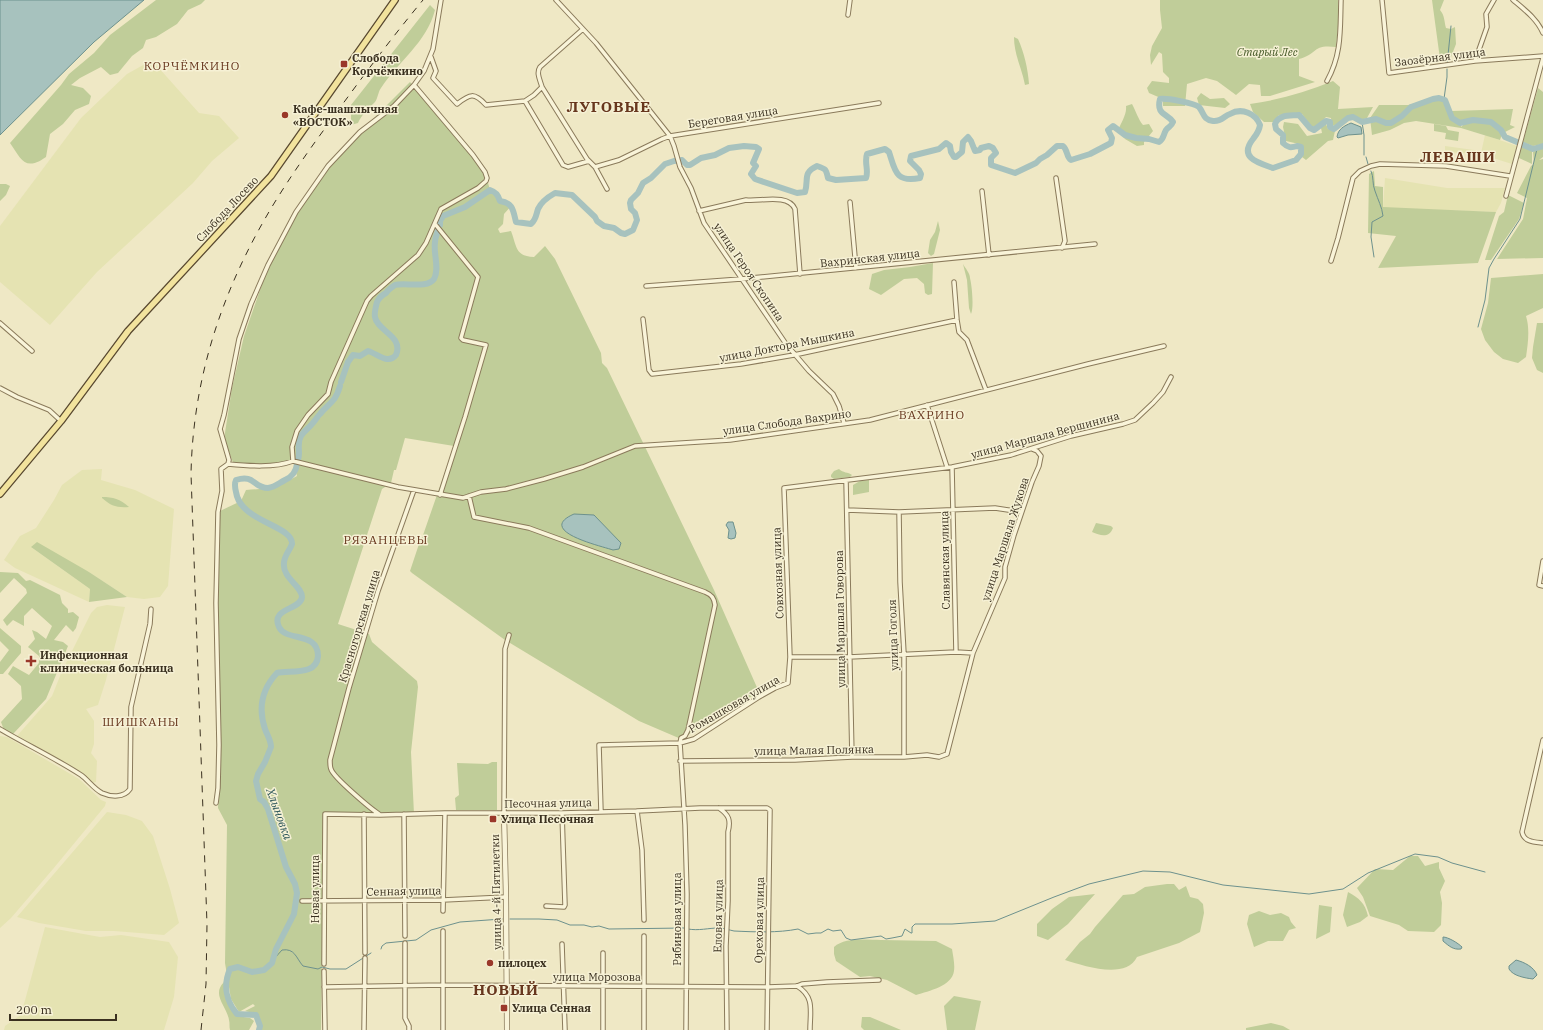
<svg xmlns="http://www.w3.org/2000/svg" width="1543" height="1030" font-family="'IBM Plex Serif',serif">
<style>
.farmland{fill:#e5e3b2}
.green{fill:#c0cd99}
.water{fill:#a7c2be;stroke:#6d918d}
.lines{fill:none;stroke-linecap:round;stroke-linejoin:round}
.stream{stroke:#6d918d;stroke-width:1}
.river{stroke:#a7c2be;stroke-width:6}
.minor-casing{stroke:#8a7a5b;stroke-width:5.5}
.tertiary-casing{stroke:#8a7a5b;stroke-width:6}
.primary-casing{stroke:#58482f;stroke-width:8}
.minor{stroke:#f9f4d9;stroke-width:3.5}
.tertiary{stroke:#f9f4d9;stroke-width:4.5}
.primary{stroke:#f2e39d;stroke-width:5.5}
.rail{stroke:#3a301f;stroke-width:1;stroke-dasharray:7 7;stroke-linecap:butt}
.poi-dot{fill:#9a382a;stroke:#f6f1d5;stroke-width:1.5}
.labels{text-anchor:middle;stroke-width:3;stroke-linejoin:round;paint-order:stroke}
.park-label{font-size:11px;font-style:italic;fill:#435725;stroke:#f6f1d5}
.street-label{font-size:11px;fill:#3a301f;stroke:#f6f1d5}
.poi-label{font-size:11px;font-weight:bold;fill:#3a301f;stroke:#f6f1d5;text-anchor:start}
.neighbourhood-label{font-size:12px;letter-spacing:1px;fill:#67371e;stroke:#f6f1d5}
.water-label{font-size:12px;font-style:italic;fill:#2e575a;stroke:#f6f1d5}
.district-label{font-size:15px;font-weight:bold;letter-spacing:1px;fill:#67371e;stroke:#f6f1d5}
</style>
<rect width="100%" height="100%" fill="#efe8c5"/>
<path class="farmland" d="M145,64l13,3 41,46 20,3 20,22 -27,23 -19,22 -96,89 -47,53 -50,-43v-56l81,-108 46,-44z
M1485,135l32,11 -5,18 -32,-10 -35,-2v-6l36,5v2z
M1385,178l62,10h58l-4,15 -5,9 -113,-4z
M102,469l-1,11 34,10 39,19 -6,77 -8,11 -16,2 -17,-2 -38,-25 -58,-25 59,42 -1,13 -74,-34 -11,-8 16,-24 16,-8 18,-28 8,-15 20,-15z
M107,605l18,2 -19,73 -8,25 -12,4 8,12v23l-3,9 6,8 -1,21 -4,1 -12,-10 -63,-37 35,-40 10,-25 29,-58 6,-6z
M0,736l7,1 72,42 22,21 5,2 -1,4 -52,63 -42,49 -11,10z
M107,812l19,3 16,6 11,15 17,53 9,34 -15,12 -50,-4h-28l-47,-8 -22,-6z
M45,927l55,10 21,-2 48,7 9,15 -4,40 -10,33h-160l1,-4 16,-11z"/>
<path class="green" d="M156,0h49l-4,4 -13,6 -11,14 -21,13 -10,3 -3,8 -11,8 -14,17 -8,2 -9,-8 -21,11 -9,7 12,3 8,8 -2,8 -14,6 -12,14 -13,10 -4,23c-21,15 -25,2 -36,-14l51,-58 8,-11 25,-21 16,-18z
M1160,0h178v27l-2,20c-24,-3 -18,7 -37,12v17l16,6 -45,14h-9l-1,-11 -11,-1 -13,11 -19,-14 -11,-3 -19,6 -2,22h-22v-7l-14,-6 -2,-5 5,-7 17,2v-5l-6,-6 -1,-18 -3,-2 -8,13 -1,-10 2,-9 10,-18 -2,-18z
M1432,0h12l-4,10c5,6 4,11 6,18l5,1 4,-2 1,17 -5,13 -11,2z
M430,5l5,5c-8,32 -37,52 -54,78 -3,4 -3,10 -6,14 -7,7 -13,12 -17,21l-7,2v-20z
M1014,37l4,2c6,13 10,30 11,45l-4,1c-3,-17 -11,-30 -11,-48z
M1333,81l7,6 -2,22 35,-2 -6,11 -6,2 -14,-3 -9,7 -6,2 -1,-8 -5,-1 -9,10 -6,-1 -9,-12 -23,1 -4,7h-11l-11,-10 -3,-8c29,-4 56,-12 83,-23z
M410,82l63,73 12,17 5,18c6,2 8,5 10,11l8,1 3,4 -7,8 -1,10 -5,5 2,4 11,-2c6,16 4,25 23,26l11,-11 10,13 46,94 1,10 5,5 107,222 45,102 -78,47 -42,-18 -134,-81 -93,-67 -2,-2 11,-33h1l32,-92 -49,-8 -9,32h-2l-3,13 -9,6 -44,135 31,10 3,8 45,39 1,6 -7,65 3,62 -90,2 -3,214h-60v-3l-4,-13 -12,-3 10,-5 -2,-2 -14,8 -8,-13 -6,-36 2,-138 -9,-17 2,-58v-77l-3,-50 3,-112 21,-10 5,-11c21,-1 32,-3 51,-14l-4,-15 -10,3 -49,1 -10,-26 8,-51 12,-52 23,-66 26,-53 35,-52 33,-37 10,-7z
M1538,88l5,4v52l-10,2 -10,-4z
M1201,93l9,6 14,-1 6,6 -5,4 -26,-3 -2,-7z
M1437,99l7,2 6,18 11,5v3c7,-8 22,-8 31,-3 4,2 7,7 10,10l-2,6 -39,-12 -45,-7 -12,2 -14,7 -18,5 -2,-17 9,-13h29l17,-4z
M1132,104c4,7 6,15 11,21l6,-1 4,7 -9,11v3l-7,1 -12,-7 -7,-8c3,-9 9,-16 8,-25z
M1513,109l-3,16 5,2 -10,5c-15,-12 -23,-16 -43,-10l-10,-7v-4z
M1284,122l14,2 9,12 15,-3 -1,-5 5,-4 2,5 7,2 -2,9 -5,1 -22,19 -4,-3 2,-7 -5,-6 -13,-3 -3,-14z
M1434,124l12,2 2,4 11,2 -1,9 -13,-2 1,-6 -12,-2z
M1521,145l11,6v13l-13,-6z
M1543,148v9l-4,3 4,-1v99l-46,1 26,-40 4,-21 -10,-5 14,-27 3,-2 -1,-12 4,-3z
M1374,171l1,15 8,1v20l113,5 -18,51 -100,5 18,-32 -28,-3 1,-59z
M0,184h6l4,2 -4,9 -6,6z
M1508,195l16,8 -5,16 -28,41h-6l14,-44 5,-4z
M938,221l2,9 -6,24 -3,2 -3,-3 2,-13 5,-8z
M933,263l-1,31 -4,1 -3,-2 -1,-9 -7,-6 -13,1 -23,16 -12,-6 3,-15 12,-4 26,-3z
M963,264c2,4 7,9 7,14 2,8 4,30 1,36l-2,-6 -2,-28z
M1543,274v34l-17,8c4,13 2,27 0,41l-8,6 -15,-4 -9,-7 -9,-12 -4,-11 7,-26 3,-25z
M1537,323h6v50l-6,-3 -5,-12 1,-11z
M839,469c4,4 9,3 13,6l-2,2 -16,2 -3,-2v-2l3,-4z
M869,480v12l-16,3v-10l7,-4z
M102,497c11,0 18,2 27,10 -12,1 -18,-1 -27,-9z
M1096,523l15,3 2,2c-4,10 -12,8 -21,4z
M37,542l52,30 38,25 -38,5 1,-13 -59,-42z
M0,572l18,1 8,8 4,-1 30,15 2,8 6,6v4l5,-1 6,5 -3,11 -3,4 -7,-7 -12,15 9,2 5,4 -22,53 -33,35 -9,-4 -3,-8 21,-23 -1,-13 -13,-12 5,-8 16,9 10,-12v-7l-11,-9 7,-8 -3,-9 5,2 9,7 6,-13 -20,-18 -8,8v10l-11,-6 -6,6 -4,-6 24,-27 -1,-4 -12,-11 -14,15z
M0,628l21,18v7l-18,21h-3v-12l9,-12 -9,-9z
M492,762h5v48h-41l-1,-12 4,-3 -2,-32 31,1z
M1410,856h8l7,10 14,-4v6l6,13 -5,11 2,11 -1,22 -7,7 -26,-1 -9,-6 -29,-9 -7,-19 -6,-9 18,-19 18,1z
M1167,884h7l5,6 7,-4 4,11 8,2 5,5 1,9 -4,19 -21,11 -42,14c-11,23 -53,9 -72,3l15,-18 10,-8 5,-7 28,-32 11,-1 11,-7z
M1348,892c11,6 17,11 20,24l-8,6 -13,5 -4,-12z
M1095,894l-27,30 -20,16 -11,-4v-12l15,-15 17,-12z
M1319,905l13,2 -2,25 -14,7z
M1259,911l11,4 11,-2 8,4 2,5 5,6 -7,2 -6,11h-15l-14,6 -7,-23 2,-9z
M881,940l55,1 16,8c1,7 3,15 2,22 -2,15 -25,20 -38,24l-29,-15 -17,-4 -10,1 -24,-16 -2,-7v-7c11,-10 33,-7 47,-7z
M224,982c0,14 4,24 13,34l13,2 4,3 -5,9h-19c-1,-3 0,-7 -1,-10 -2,-14 -18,-25 -5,-38z
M954,996l27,5 -6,29h-28l-3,-24z
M862,1017h8l31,13h-37l-3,-3z
M1271,1023l12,3 7,4h-44v-2z"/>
<path class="water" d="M0,0h144l-50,42 -94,93z
M1351,123l10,4 1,7 -14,1 -10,3 -1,-1c1,-8 7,-11 14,-14z
M574,514l20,1 27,28 -2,6 -6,1c-12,-4 -78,-19 -39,-36z
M728,522h5l3,11 -1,5 -4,1 -3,-1 1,-8 -3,-5z
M1443,937c5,0 15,6 19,10l-1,2c-8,1 -12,-3 -18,-8z
M1516,960c8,2 18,7 21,15l-4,4c-8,-1 -20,-3 -24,-10v-3z"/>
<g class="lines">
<path class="stream" d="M1447,65l4,-39
M1444,99l3,-22v-8
M1362,122l2,13v20
M1366,157l2,7
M1371,171c3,6 1,13 4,20 3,9 7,16 8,25l-11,6 -1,15 3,20
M1478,327l7,-27 4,-32 5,-9 26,-40 17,-70
M510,919h29l18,1 13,5h14l8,2 7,-1 10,3 76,-1
M688,929c11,2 20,-1 31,-1 5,0 10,2 15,3 21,1 44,2 64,-2l10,5 8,-1h5l7,-4 5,2 8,-1 5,8 5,2 30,-4 5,3 6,-1 10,-2 3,-7 6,4h1v-6l3,-3h37l43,-3 59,-24 35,-13 54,-13 27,1 53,13 86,9 34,-5 25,-16 47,-19 23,3 14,6 33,9
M381,949l1,-3 4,-3 30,-3 15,-10 29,-8 42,-3
M274,959l8,-9c13,-2 14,8 21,16l15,3 4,-2 8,2h16l25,-16"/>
<path class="river" d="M1521,144l12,5 10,-3
M440,225v-4l3,-5 22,-9 25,-17c6,2 8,5 10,11 13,2 13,9 16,21l15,2c5,-4 5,-9 7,-15 3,-7 10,-12 17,-16l17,2 23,22 2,4 7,5 10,2 7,5 4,1 8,-4 4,-10 -2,-7 -4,-4 -1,-6 1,-3 7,-7 5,-10 8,-5 14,-14 9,-3 8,-1 5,5h3l11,-7 14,-3 14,-7 15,-2 12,1 3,2 -6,14 3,3 -5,8 4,5 42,14 8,-1c4,-12 -3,-19 12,-26 9,3 9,3 11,12l8,2 30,-2c3,-7 -2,-16 1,-24l18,-5 4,3c6,18 6,31 31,26l1,-4 -2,-4 -9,-9 1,-5 28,-7 7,-6 4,3 1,6 3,5h2l6,-5 1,-10 5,-5 3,4 4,10 5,-1 1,-2 8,-2 4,2 3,5 -5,5v7l24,8 21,-10 4,-4 7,-4 10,-9h6c5,4 3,11 8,14l19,-6 21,-11 1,-5 -4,-8 5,-4 12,9 11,3 13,1 10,3c5,-3 4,-7 7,-12 3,-4 5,-3 7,-8 -6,-9 -17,-7 -13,-23 7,-1 34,4 39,8 5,6 4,13 14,14 8,1 11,-5 17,-7 12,-7 26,0 30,11 -1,7 -4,10 -7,14 -15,19 6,24 20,29l23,-8 5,-6v-7l-4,-1c-6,2 -9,2 -14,-3v-8l-7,-6 -1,-5c4,-10 15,-8 24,-9l11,13 4,2 12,-9 4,1v5l4,2 14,-11 5,-1 9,5 14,-3 10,4h5l11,-7 9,-9 22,-8 6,-1 6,2 7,18 8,5 13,-3 18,2 10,8 4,7 12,5
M341,382l7,-20 5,-7 7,1 8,-5c10,3 20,14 28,4 8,-19 -19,-24 -21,-38 -1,-4 1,-11 2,-15 2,-4 5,-7 9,-9 2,-3 6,-6 9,-8 10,-3 32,4 39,-6 6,-11 -1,-25 1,-37 0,-4 2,-8 3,-12
M298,460c3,-8 -2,-16 3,-24 3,-5 8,-8 11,-12 3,-3 5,-7 8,-10 10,-12 15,-11 20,-28
M259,1030l1,-4 -4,-11 -19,-1c-11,-13 -14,-29 -7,-45l8,-2 14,5 12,-2 8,-7 4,-14 18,-35 3,-21 -2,-9 -9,-17 -18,-58 -4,-7 -4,-3 -4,-18 2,-7 7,-12 6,-15c0,-7 -4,-12 -6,-18 -7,-21 -3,-40 12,-56 13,-3 40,3 41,-17 0,-25 -32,-14 -39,-29 -9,-19 22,-17 23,-30 0,-11 -20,-19 -18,-34 0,-7 6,-13 8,-19 1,-19 -52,-22 -56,-52 -1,-4 -2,-8 0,-12 19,-6 17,8 32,8 7,-1 11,-5 17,-8 7,-3 11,-8 12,-16"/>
<g class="minor-casing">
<path id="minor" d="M556,0l40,43 74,93 4,10 6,21 11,21 13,35 82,121 23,27 24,23 6,12 5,17
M1382,0l7,73 86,-12 68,-5
M1513,0c12,10 24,19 30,33
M848,15l2,-15
M431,57l5,14 -3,7 24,26c13,-10 17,-12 29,1l39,-4 9,-6 8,-8c-2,-7 -6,-14 -2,-20l43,-38
M1475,61l12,-34 -1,-13 8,-14
M1327,81c15,-27 13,-51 14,-81
M542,87l45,72 8,8 12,22
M525,101l38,64 5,2 21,-6
M595,167l24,-7 43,-21 8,-3 209,-33
M1056,178l9,63 -3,7
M982,191l7,64
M1506,196l37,-138
M850,202l6,66
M699,211l47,-11c13,2 42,-7 49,9l5,65
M435,224l43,53 -17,61 2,2 23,5 -21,72 -25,78
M1331,261l7,-23 15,-60 7,-7 11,-5 9,-2 66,2 64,10
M954,282l3,38 2,12 8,8 19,50
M646,286l95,-7 354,-35
M643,319l6,51 3,4 89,-10 53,-9 163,-35
M0,323l32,28
M0,388l17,9 32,13 12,11
M927,405l20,62
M293,461l-1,-14 5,-16 11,-16 20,-21 3,-12 36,-81 4,-5 47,-41 8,-12 15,-34 37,-21 8,-7 1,-3 -2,-6 -12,-17 -59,-70
M228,464c21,2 46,4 65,-3l105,26 65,11 18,-6 25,-3 38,-10 39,-12 52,-21 95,-6 140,-20 218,-56 76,-18
M952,467l4,185
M846,481l6,276
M469,496l5,21 55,11 176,64c7,3 9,6 10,13l-27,125 -3,6 -4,2 -1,5 5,82 2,69 -1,136
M847,510l52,2 96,-4 26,4
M899,512l1,70 4,72v103
M1543,561l-4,24 4,1
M790,657h59l107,-5 17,1
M0,729c27,16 55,29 81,46 7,5 13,14 21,18 9,4 22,5 28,-4l1,-82 19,-83 1,-15
M1543,740l-21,92c2,10 12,10 21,11
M680,761l115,-1 57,-3h52l23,-2 12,2 8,-3 26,-101 32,-75v-11l9,-32 18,-53 7,-16 2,-10 -4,-5 -5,-2
M216,803l2,-15 1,-43 -3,-142 2,-91 4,-21 -1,-22 7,-5 1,-4 -9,-31 4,-14 15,-76 12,-35 17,-39 28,-53 32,-46 32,-34 34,-26 20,-21 10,-14 9,-22 8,-49
M719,808c10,7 12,12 9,24v69l-2,45 1,84
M637,811l5,39 2,70
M601,812l-2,-67 81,-2 14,-4 65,-42 16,-9 13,-5 2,-26 -6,-169 168,-21 59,-12 60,-19 52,-12 12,-4 18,-17 10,-11 8,-15
M504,813l1,-164 4,-14
M364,814l1,139
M379,814c-8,-5 -46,-37 -48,-45 -1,-2 -1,-7 -1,-9l19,-72 29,-97 36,-101
M404,814l1,122
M302,901l141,-1 63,-3
M546,906l18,1 1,-2 -3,-92
M443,911l2,-98
M405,943v75l4,8v4
M562,944l3,86
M603,953v77
M324,964l1,-150 55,1 65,-2h117l75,-2 63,-3h67l3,2 -3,220
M324,971l1,59
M797,986c18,11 13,25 13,44
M324,987l120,-2 324,2 29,-1 5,-2 25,-2 52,-2
M364,1030l1,-72
M443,1030v-99
M644,1030v-94"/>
</g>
<g class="tertiary-casing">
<path id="tertiary" d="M504,813l2,84 1,133"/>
</g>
<g class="primary-casing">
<path id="primary" d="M0,494l61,-73 67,-90 143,-155 124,-176"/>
</g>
<use href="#minor" class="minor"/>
<use href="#tertiary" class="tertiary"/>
<use href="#primary" class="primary"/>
<path class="rail" d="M201,1030l5,-46 1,-60 -16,-450c2,-101 34,-192 87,-277 15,-24 31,-47 48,-70 31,-43 63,-86 97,-127"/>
</g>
<g class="poi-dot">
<rect x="340" y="60" width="8" height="8" rx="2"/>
<circle cx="285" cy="115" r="4"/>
<path d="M29 655h4v4h4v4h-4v4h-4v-4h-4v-4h4z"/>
<rect x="489" y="815" width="8" height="8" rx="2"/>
<circle cx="490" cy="963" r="4"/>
<rect x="500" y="1004" width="8" height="8" rx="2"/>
</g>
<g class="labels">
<g class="park-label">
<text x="1267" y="56">Старый Лес</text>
</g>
<g class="street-label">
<text transform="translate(1440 57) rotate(-7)" y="4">Заозёрная улица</text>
<text transform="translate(733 117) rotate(-9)" y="4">Береговая улица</text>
<text transform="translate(227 209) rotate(-47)" y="4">Слобода Лосево</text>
<text transform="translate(870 258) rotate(-6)" y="4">Вахринская улица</text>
<text transform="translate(749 272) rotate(56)" y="4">улица Героя Скопина</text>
<text transform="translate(787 345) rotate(-11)" y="4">улица Доктора Мышкина</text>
<text transform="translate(787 422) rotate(-8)" y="4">улица Слобода Вахрино</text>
<text transform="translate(1045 435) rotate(-15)" y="4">улица Маршала Вершинина</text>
<text transform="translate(1005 539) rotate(-72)" y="4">улица Маршала Жукова</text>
<text transform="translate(945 560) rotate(-91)" y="4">Славянская улица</text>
<text transform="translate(778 573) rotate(-92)" y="4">Совхозная улица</text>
<text transform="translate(840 619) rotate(-91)" y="4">улица Маршала Говорова</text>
<text transform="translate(359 626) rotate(-73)" y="4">Красногорская улица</text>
<text transform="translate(893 635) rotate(-92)" y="4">улица Гоголя</text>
<text transform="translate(734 704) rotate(-30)" y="4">Ромашковая улица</text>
<text transform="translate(814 750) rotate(-1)" y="4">улица Малая Полянка</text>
<text transform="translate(548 803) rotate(-1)" y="4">Песочная улица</text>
<text transform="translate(315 889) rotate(-90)" y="4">Новая улица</text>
<text transform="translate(404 891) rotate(-1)" y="4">Сенная улица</text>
<text transform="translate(496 892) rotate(-91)" y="4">улица 4-й Пятилетки</text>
<text transform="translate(718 916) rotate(-89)" y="4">Еловая улица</text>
<text transform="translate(677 919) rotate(-90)" y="4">Рябиновая улица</text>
<text transform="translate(759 920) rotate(-89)" y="4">Ореховая улица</text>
<text x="597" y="981">улица Морозова</text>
</g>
<g class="poi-label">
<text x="352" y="62">Слобода<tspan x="352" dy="13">Корчёмкино</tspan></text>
<text x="293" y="113">Кафе-шашлычная<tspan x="293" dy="13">«ВОСТОК»</tspan></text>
<text x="40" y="659">Инфекционная<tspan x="40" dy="13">клиническая больница</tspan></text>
<text x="501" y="823">Улица Песочная</text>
<text x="498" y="967">пилоцех</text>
<text x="512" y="1012">Улица Сенная</text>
</g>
<g class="neighbourhood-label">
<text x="192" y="70">КОРЧЁМКИНО</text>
<text x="932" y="419">ВАХРИНО</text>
<text x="386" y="544">РЯЗАНЦЕВЫ</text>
<text x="141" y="726">ШИШКАНЫ</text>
</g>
<g class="water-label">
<text transform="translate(279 814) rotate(70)" y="4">Хлыновка</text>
</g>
<g class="district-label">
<text x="609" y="112">ЛУГОВЫЕ</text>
<text x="1458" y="162">ЛЕВАШИ</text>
<text x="506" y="995">НОВЫЙ</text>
</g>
</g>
<path d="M10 1014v6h106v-6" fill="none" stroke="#3a301f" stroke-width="2"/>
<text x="16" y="1014" font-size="12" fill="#3a301f" stroke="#f6f1d5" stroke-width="3" paint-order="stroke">200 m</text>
</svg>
